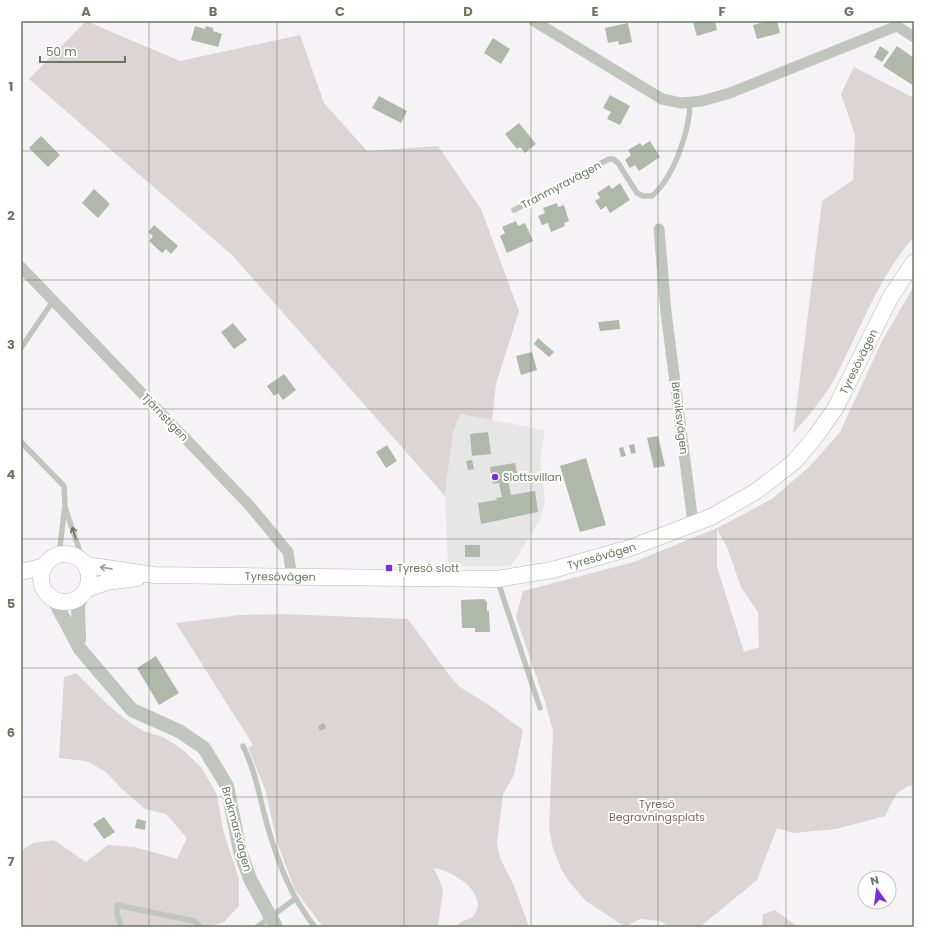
<svg xmlns="http://www.w3.org/2000/svg" width="935" height="948" font-family="Poppins,sans-serif">
<style>
.built{fill:#e7e6e6}
.green{fill:#ddd4d6;fill-rule:evenodd}
.building{fill:#b0b8aa}
.lines{fill:none;stroke-linecap:round;stroke-linejoin:round}
.secondary-casing{stroke:#b3bab0;stroke-width:17}
.service{stroke:#c0c6bd;stroke-width:5.5}
.minor{stroke:#c0c6bd;stroke-width:11}
.tertiary{stroke:#c0c6bd;stroke-width:14}
.secondary{stroke:#fff;stroke-width:16}
.oneway{stroke:#66785e}
.oneway2{stroke:#94a08e}
.grid{fill:none;stroke:#66785e;stroke-width:1;stroke-opacity:0.55}
.poi-dot{fill:#7a2adf;stroke:#fff;stroke-width:1.5}
.labels{text-anchor:middle;stroke-width:4;stroke-linejoin:round;paint-order:stroke}
.street-label{font-size:11px;fill:#66785e;stroke:#fff}
.poi-label{font-size:11px;fill:#66785e;stroke:#fff;text-anchor:start}
.park-label{font-size:11px;fill:#7b6565;stroke:#fff}
.neatline{fill:none;stroke:#66785e;stroke-width:1.5}
.grid-label{font-size:13px;text-anchor:middle;font-weight:bold;fill:#66785e}
</style>
<rect width="100%" height="100%" fill="#f6f3f6"/>
<path class="built" d="M460,414l85,16 -5,29 5,41 -5,20 -21,34 -9,12h-62l-3,-67 8,-66z"/>
<path class="green" d="M86,21l94,40 120,-26 24,68 43,48 71,-5 43,63 38,102 -23,73 -4,36 -32,-6 -7,19 -8,63 -213,-241 -203,-176z
M854,67l60,31v139c-36,40 -54,93 -79,141 -11,20 -27,38 -42,56l29,-233 31,-21 2,-45 -14,-41z
M914,286v504l-4,-5 -13,8 -12,23 -49,13 -43,4 -16,-5 -20,52 -57,47h-31l-9,-6 -20,-2 -15,8 -39,-26 -16,-18 -9,-14 -9,-24 -3,-18 4,-96 -8,-29 -29,-85 7,-26 111,-29 83,-34 55,-29 38,-33 30,-34 43,-93zM717,529l10,18 14,40 17,25 1,35 -15,5 -27,-85z
M282,614l126,5 41,56 11,12 29,18 34,25 -9,45 -11,19 -6,49 3,15 15,30 14,39h-72l1,-3c6,-5 15,-4 18,-12 10,-21 -25,-42 -42,-44l9,21 -5,38h-115l-28,-37 -18,-48 -12,-53 -17,-41 5,-3 -77,-122 63,-8z
M76,673l32,32 17,14 18,12 20,6 19,12 20,19 15,27 6,35 16,49v27l-15,16 -15,5h-188v-76l12,-8 21,-3 32,22 22,-17 27,2 42,12 10,-21 -21,-24 -21,-5 -23,-20 -16,-17 -20,-11 -27,-3 5,-81z
M775,910l23,17h-36l1,-13z"/>
<path class="building" d="M699,21h16l2,9 -20,6 -4,-13z
M769,21h8l3,12 -23,6 -4,-14z
M628,23l4,19 -13,3 -1,-4 -10,2 -3,-15z
M195,26l10,3 1,-3 7,2v3l9,3 -4,13 -27,-7z
M493,38l17,11 -9,15 -17,-11z
M880,46l9,6 -7,10 -8,-5z
M897,46l17,12v28l-31,-20z
M610,95l20,11 -10,19 -13,-6 4,-7 -8,-4z
M379,96l28,15 -6,12 -29,-15z
M519,123l17,21 -11,9 -5,-6 -3,2 -12,-15z
M41,136l19,19 -12,12 -19,-19z
M650,141l10,16 -21,14 -4,-6 -5,3 -5,-8 6,-5 -3,-5 12,-7 2,3z
M620,183l10,17 -20,13 -4,-7 -5,4 -6,-9 5,-3 -3,-5 12,-8 3,4z
M94,189l16,15 -12,14 -16,-15z
M557,203l1,4 6,-2 5,16 -5,2 1,3 -14,6 -3,-9 -6,2 -4,-9 7,-3 -2,-5z
M516,221l2,5 7,-3 8,18 -26,12 -7,-17 5,-3 -3,-6z
M154,225l24,21 -7,8 -5,-5 -4,4 -13,-12 4,-5 -5,-4z
M619,320l1,9 -20,2 -2,-9z
M233,323l14,17 -13,9 -13,-17z
M538,338l16,14 -5,5 -15,-13z
M532,352l5,18 -16,5 -5,-19z
M284,374l12,16 -13,10 -5,-7 -4,3 -7,-10z
M488,432l3,22 -19,2 -2,-22z
M658,436l7,30 -11,2 -7,-30z
M634,444l2,9 -5,1 -2,-9z
M387,445l10,16 -11,7 -10,-16z
M623,447l3,9 -5,1 -2,-9z
M586,458l20,67 -26,7 -20,-66z
M472,460l2,9 -6,1 -2,-9z
M515,463l3,16 -10,2 3,14 24,-4 3,21 -57,12 -3,-21 19,-3 -1,-2 6,-1 -3,-14 -6,1 -3,-17z
M465,545h15v12h-15z
M484,599l3,3v9h2l1,21h-15v-4h-13l-1,-28z
M156,656l23,37 -20,12 -22,-37z
M324,723l2,5 -6,3 -2,-5z
M104,817l11,15 -11,7 -11,-15z
M137,819l9,2 -1,9 -10,-2z"/>
<g class="lines">
<g class="secondary-casing">
<g id="secondary">
<circle cx="65" cy="578" r="24"/>
<path id="s1" d="M86,565l68,10 343,4 55,-9 78,-22 81,-31 44,-25 39,-30 22,-26 19,-27 55,-111 24,-36"/>
<path d="M21,572l24,-6"/>
<path d="M87,589l20,-7 30,-4"/>
</g>
</g>
<path class="service" d="M514,210l95,-51h4l5,4 19,30 6,3h9c22,-19 38,-66 38,-94
M21,348l32,-47
M21,442l43,44 1,19 -6,50
M65,507l18,54
M497,579l43,129
M243,746c13,26 17,54 25,82 11,37 23,69 47,99
M121,927l-4,-13v-9l77,16 7,6
M257,927l38,-28"/>
<path class="minor" d="M534,21l128,78 19,4 21,-2 28,-8 167,-67 17,11
M659,229l7,83 27,211
M21,267l229,239 38,46 4,25"/>
<path class="tertiary" d="M54,600l26,49 52,61 47,21 25,17 23,38 13,65 10,28 26,48
M79,639l-1,-34 4,-9"/>
<use href="#secondary" class="secondary"/>
</g>
<defs><path id="oneway-shaft" d="M-6 0H5M1.5-3L5.5 0L1.5 3" fill="none" stroke-width="1.6" stroke-linecap="round" stroke-linejoin="round"/></defs>
<use class="oneway" href="#oneway-shaft" transform="translate(74 533) rotate(-108)"/>
<use class="oneway2" href="#oneway-shaft" transform="translate(106 568) rotate(-172)"/>
<path class="grid" d="M149,21v906M277,21v906M404,21v906M531,21v906M658,21v906M786,21v906M21,151h893M21,280h893M21,409h893M21,539h893M21,668h893M21,797h893"/>
<g class="poi-dot">
<circle cx="495" cy="477" r="4"/>
<rect x="385" y="564" width="8" height="8" rx="2"/>
</g>
<g class="labels">
<g class="street-label">
<text transform="translate(561 185) rotate(-28)" y="4">Tranmyravägen</text>
<text dy="4" stroke="none"><textPath href="#s1" startOffset="855">Tyresövägen</textPath></text>
<text transform="translate(165 417) rotate(46)" y="4">Tjärnstigen</text>
<text transform="translate(680 418) rotate(83)" y="4">Breviksvägen</text>
<text dy="4" stroke="none"><textPath href="#s1" startOffset="519">Tyresövägen</textPath></text>
<text dy="4" stroke="none"><textPath href="#s1" startOffset="195">Tyresövägen</textPath></text>
<text transform="translate(237 829) rotate(75)" y="4">Brakmarsvägen</text>
</g>
<g class="poi-label">
<text x="503" y="481">Slottsvillan</text>
<text x="397" y="572">Tyresö slott</text>
</g>
<g class="park-label">
<text x="657" y="808">Tyresö<tspan x="657" dy="13">Begravningsplats</tspan></text>
</g>
</g>
<rect width="935" height="948" fill="none" stroke="#ffffff" stroke-width="44"/>
<g transform="translate(877 890) rotate(346)"><circle r="19" fill="#ffffff" stroke="#c2c9bf"/>
<path d="M0-3L7 15L0 10L-7 15Z" fill="#7a2adf"/>
<text y="-6" font-size="11" font-weight="bold" text-anchor="middle" fill="#66785e">N</text>
</g>
<path d="M40 56v6h85v-6" fill="none" stroke="#66785e" stroke-width="2"/>
<text x="46" y="56" font-size="12" fill="#66785e" stroke="#ffffff" stroke-width="3" paint-order="stroke">50 m</text>
<rect x="22" y="22" width="891" height="904" class="neatline"/>
<g class="grid-label">
<text x="86" y="16">A</text>
<text x="213" y="16">B</text>
<text x="340" y="16">C</text>
<text x="468" y="16">D</text>
<text x="595" y="16">E</text>
<text x="722" y="16">F</text>
<text x="849" y="16">G</text>
<text x="11" y="91">1</text>
<text x="11" y="220">2</text>
<text x="11" y="349">3</text>
<text x="11" y="479">4</text>
<text x="11" y="608">5</text>
<text x="11" y="737">6</text>
<text x="11" y="866">7</text>
</g>
</svg>
